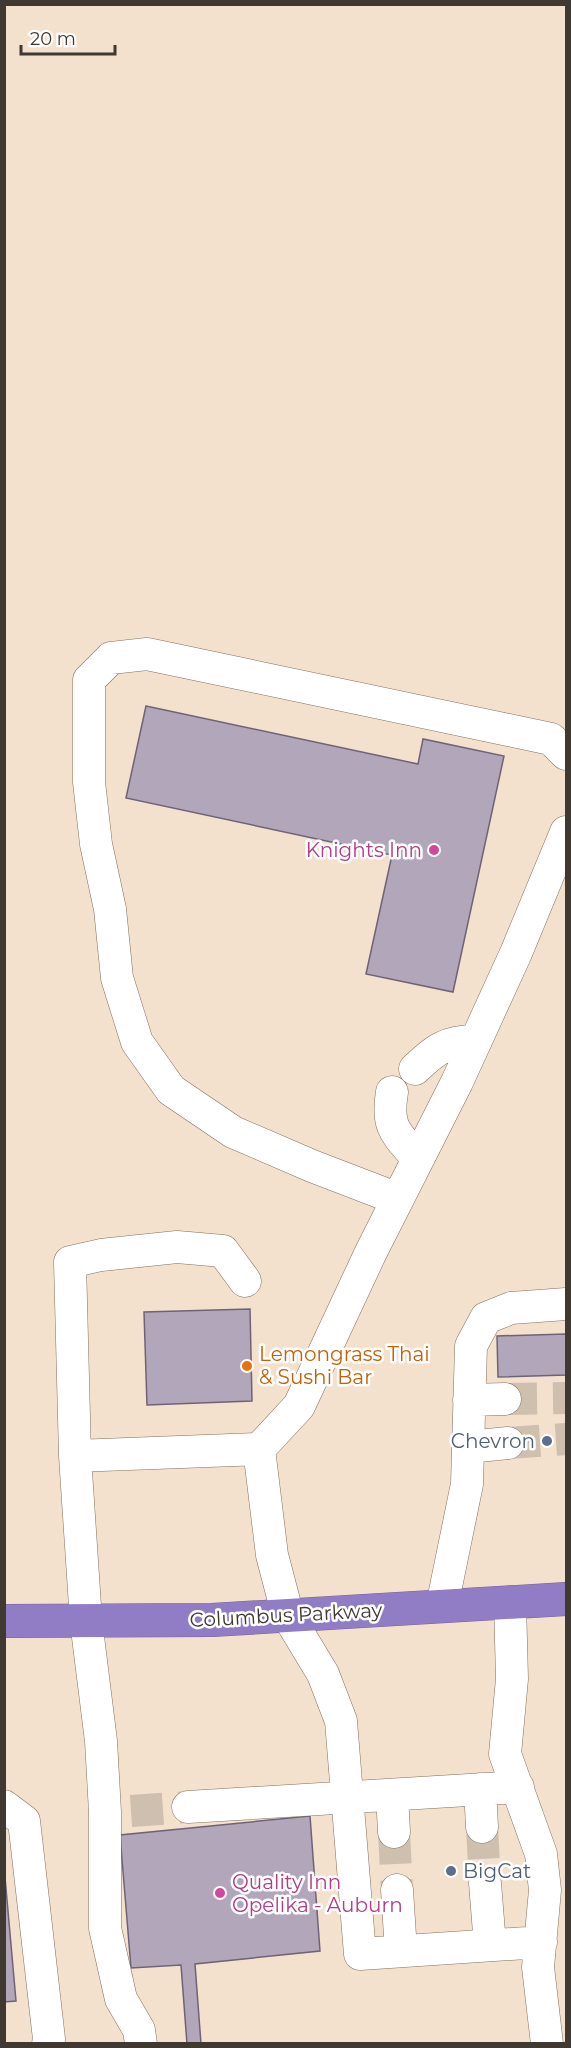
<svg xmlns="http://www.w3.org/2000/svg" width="571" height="2048" font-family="Montserrat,sans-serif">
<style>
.building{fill:#b2a6bb;stroke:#6e6376;stroke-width:1.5}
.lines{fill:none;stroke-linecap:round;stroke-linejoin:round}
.minor-tunnel{stroke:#cfbfae;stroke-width:32;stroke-dasharray:32 16;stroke-linecap:butt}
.minor-casing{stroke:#81705f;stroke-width:33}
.highway-casing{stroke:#756591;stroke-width:34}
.minor{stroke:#fff;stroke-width:32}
.highway{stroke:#917dc5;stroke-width:33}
.hotel-dot{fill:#d1479c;stroke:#fff;stroke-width:2}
.food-dot{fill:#e8710a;stroke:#fff;stroke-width:2}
.service-dot{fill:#5c6f8a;stroke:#fff;stroke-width:2}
.labels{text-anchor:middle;stroke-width:5;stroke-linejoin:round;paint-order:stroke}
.hotel-label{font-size:20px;fill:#b23c85;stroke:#fff;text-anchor:end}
.food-label{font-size:20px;fill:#c56008;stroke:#fff;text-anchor:start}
.service-label{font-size:20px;fill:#4e5e75;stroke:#fff;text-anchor:end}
.street-label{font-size:20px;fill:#403931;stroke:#fff}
</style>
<rect width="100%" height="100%" fill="#f3e0cd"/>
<path class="building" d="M146,706l272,58 5,-25 81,17 -51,236 -87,-18 26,-119 -266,-57z
M250,1309l2,92 -105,4 -3,-93z
M566,1334v41l-68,2 -1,-41z
M310,1816l10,135 -125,13 6,80h-14l-6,-79 -50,3 -11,-133z
M4,1866l12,135 -12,1z"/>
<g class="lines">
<path class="minor-tunnel" d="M505,1399l61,-1
M508,1443l58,-4
M131,1811l57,-4
M482,1827l3,56
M394,1832l3,58"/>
<g class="minor-casing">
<path id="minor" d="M415,1069c21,-20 31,-28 61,-28
M392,1092c-6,36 4,41 26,67
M398,1199l-86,-33 -79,-34 -62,-42 -34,-48 -20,-64 -7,-69 -14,-65 -7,-62v-102l22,-22 36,-4 404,85 15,15
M469,1400l36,-1
M468,1447l40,-4
M259,1449l40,-43 72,-154 86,-170 59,-129 50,-121
M75,1456l184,-7 13,106 16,61 35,58 18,47 19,233 181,-12
M510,1602l2,77 -7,75 36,100 4,36 -7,77 9,77
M442,1606l25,-122 4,-138 15,-28 25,-10 55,-4
M480,1789l2,38
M392,1795l2,37
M4,1806l20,15 25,218 -1,5
M188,1807l330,-20
M485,1883l5,62
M397,1890l4,61
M141,2044l-2,-14 -18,-31 -16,-71v-116l-4,-71 -15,-120 -11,-165 -5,-194 31,-7 76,-8 46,4 22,30"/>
</g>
<g class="highway-casing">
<path id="highway" d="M4,1621l208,-1 354,-21"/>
</g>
<use href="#minor" class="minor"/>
<use href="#highway" class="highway"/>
</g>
<g class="hotel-dot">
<circle cx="434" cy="850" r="6"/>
<circle cx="220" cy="1893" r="6"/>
</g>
<circle class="food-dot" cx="247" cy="1366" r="6"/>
<g class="service-dot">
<circle cx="547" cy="1441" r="6"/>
<circle cx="451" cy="1871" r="6"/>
</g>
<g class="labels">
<g class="hotel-label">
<text x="422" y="857">Knights Inn</text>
<text x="232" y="1889" text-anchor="start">Quality Inn<tspan x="232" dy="23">Opelika - Auburn</tspan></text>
</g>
<g class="food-label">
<text x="259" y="1361">Lemongrass Thai<tspan x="259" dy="23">&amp; Sushi Bar</tspan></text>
</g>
<g class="service-label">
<text x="535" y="1448">Chevron</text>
<text x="463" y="1878" text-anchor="start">BigCat</text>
</g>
<g class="street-label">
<text transform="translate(286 1615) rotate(-3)" y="7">Columbus Parkway</text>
</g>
</g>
<rect width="571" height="2048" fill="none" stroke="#403931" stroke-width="12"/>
<path d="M21 45v9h94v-9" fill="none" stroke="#403931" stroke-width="3"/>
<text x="30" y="45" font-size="18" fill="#403931" stroke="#ffffff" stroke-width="4.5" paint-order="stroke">20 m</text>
</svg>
